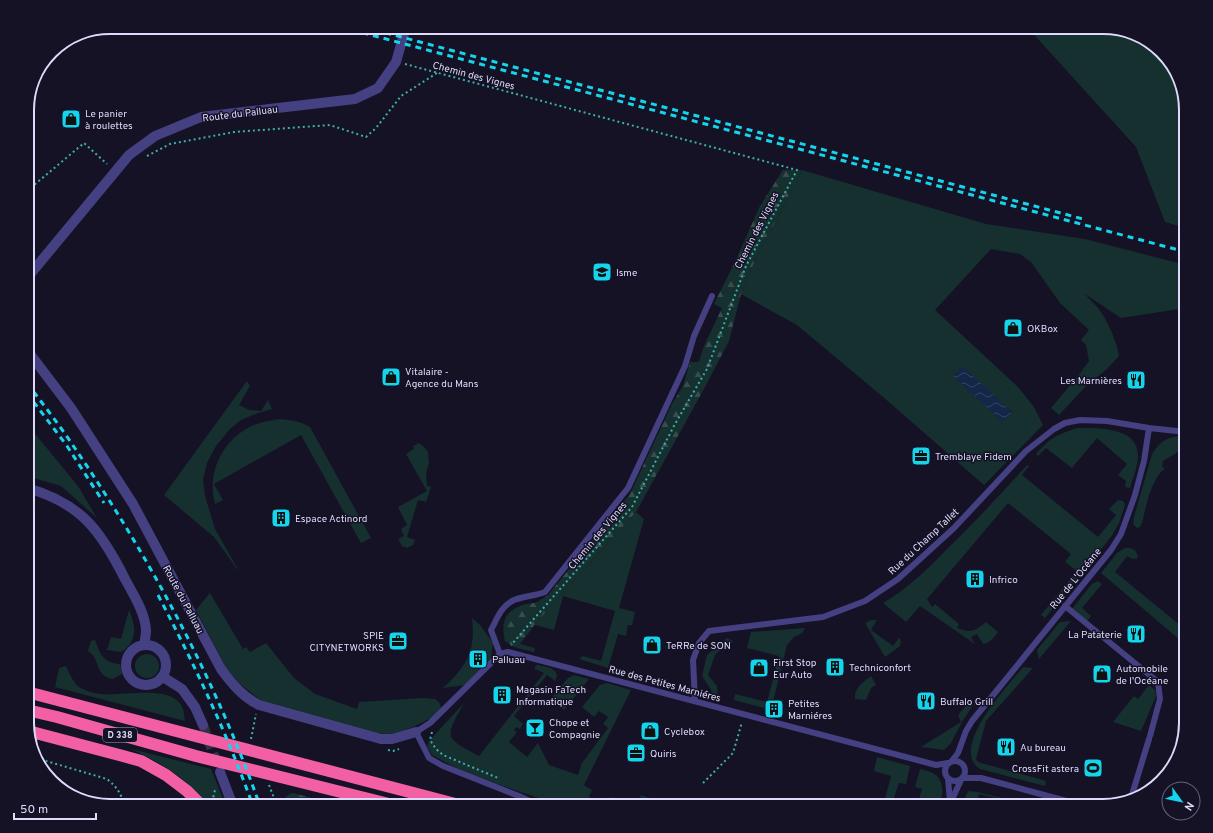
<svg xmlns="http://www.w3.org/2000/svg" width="1213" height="833" font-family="Overpass,sans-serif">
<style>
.grass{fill:#15302f;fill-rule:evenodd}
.forest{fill:url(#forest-firs)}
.water{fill:url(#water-waves)}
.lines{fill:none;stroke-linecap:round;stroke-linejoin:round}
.street-tunnel{stroke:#333046;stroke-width:10;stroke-dasharray:10 5;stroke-linecap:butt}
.path{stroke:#3ab0aa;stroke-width:2;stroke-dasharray:2 3;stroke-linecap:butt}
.lane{stroke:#444082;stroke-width:6}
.street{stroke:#444082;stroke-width:10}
.highway{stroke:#f25fa4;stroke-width:12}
.rail{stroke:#15d5ed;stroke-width:3;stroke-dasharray:6 5;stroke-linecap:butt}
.labels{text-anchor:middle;stroke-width:3;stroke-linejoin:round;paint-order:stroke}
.shield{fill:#151226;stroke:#a29ebc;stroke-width:1}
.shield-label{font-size:9px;font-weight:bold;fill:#dedafc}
.street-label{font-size:10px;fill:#dedafc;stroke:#151226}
.poi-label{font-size:10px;fill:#dedafc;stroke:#151226;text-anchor:start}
.rim{fill:none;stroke:#dedafc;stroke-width:2}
</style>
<defs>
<pattern id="forest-firs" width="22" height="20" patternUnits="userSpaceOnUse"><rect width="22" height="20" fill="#15302f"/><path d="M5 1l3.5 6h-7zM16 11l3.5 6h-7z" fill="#374d4e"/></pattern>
<pattern id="water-waves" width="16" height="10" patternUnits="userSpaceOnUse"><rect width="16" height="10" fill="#132749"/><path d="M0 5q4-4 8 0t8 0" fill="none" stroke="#354664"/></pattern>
</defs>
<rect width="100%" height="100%" fill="#151226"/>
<path class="grass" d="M1027,27h75l47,14 28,32 9,37v118l-21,-6 -29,-75z
M802,170l184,54 99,15 101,26v43l-65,10 -36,-24c4,5 9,9 13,14 8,9 20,36 21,48l-13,14 -20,16 -27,29 -8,-7 27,-32 11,-15 -3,-16 -5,-5 8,-10 -29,-27 -29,-41 -11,-8 -29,-5 -56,61 83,77 16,20 9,18 -59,60 -101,-88 -86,-72 -56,-31 12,-29zM953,376l59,35v1l-9,9z
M247,381l3,5 -11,19 10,5 12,1 7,-11 4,9 -14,4 -17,7 -11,9 -14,17 -9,17 -4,16 2,17 10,33 25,44 -26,-36 -50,-42z
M279,419c11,1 21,2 31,8l61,111 -10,5 -60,-108 -87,49 9,16 -8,4c-8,-28 5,-60 31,-75 10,-6 21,-8 33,-10z
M27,424l51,62 19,32 -36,-32 -34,-10z
M1077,428c25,0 68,-1 60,36 -1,8 -5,16 -7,24l-5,-1 1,-6 -8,-6 9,-11 -30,-26 -25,30 -26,-20 -8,8 -2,-2c14,-16 20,-19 41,-26z
M1179,436l7,1v14l-8,1 -15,9 -1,6 3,1c-15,14 -18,35 -23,55l-2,4 -3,1 -4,-4 1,-7 18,-63c8,-12 13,-16 27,-18z
M419,443l5,4 4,5 1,11 -3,10 1,13 4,1 -5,15 -8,-2 -11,37 8,3 -2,5 -6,3 -5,-2 -4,-7 6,-3 -3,-7 6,-4 -9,-18 29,-16 -21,-37 8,-5 -1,-3z
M1027,465l2,1 -7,9 76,62 18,-22 -7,-6 9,-9 5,1 2,4 -6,18 -8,14 -66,81 -4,-3 36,-44 -12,-9 6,-8 -63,-51 -81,96 5,8 3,-3 24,20 -2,4c14,5 17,4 29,-6l12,10c-4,6 -8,11 -15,12l-6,-10 -6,3 4,7 -55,-38 -14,16 -23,-19c24,-14 44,-33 63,-53 28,-27 55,-56 81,-85z
M636,512l8,7 -25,89 16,4 -3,13h-4l-2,11 -8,-2 -10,34 -29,-9 4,-3 18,5 14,-50 -52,-15 -9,34 -19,-5 -15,19 15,4 -1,4 -17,-4 18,-24z
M1125,548c7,-1 13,3 13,10l-5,1 -6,-3 -12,16 71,58v15l-85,-72 16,-20z
M1098,581l4,3 -20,24 9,8 -5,7 -15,-13 21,-26z
M210,593l33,56 3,-2 4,5 16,-9 28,35 21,16 42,15 2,-7 64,-4 12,1 4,3 2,5 -2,4 -6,6 -20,10 -21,7 -21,-1 -108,-31 -24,-19 -13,-15 -30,-58z
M129,610c7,16 9,32 -8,42l-14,-2 4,-13 10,2z
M472,618l8,7 13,18 -2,15 -26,27 -22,3c23,-21 33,-37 29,-70z
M871,620h6l-6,10 22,16 6,-8 2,2 -1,6 -15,11 -20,-34z
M1071,621l-32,38 -2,-9 23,-28z
M805,628l-3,5 -8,4 -7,8 -16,65 -37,-10 1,-6 32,8 12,-46 -32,-8 4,-16z
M727,638l6,3 -4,6 -2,-3 -12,11 -7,20 9,11 1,11 -6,-2 -1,-5 -9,-14 5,-21z
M95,640c5,14 8,23 25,24l2,10 -10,5c-19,-5 -11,-21 -24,-28l3,-10z
M135 666a12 12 0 1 1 24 0a12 12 0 1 1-24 0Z
M538,665l13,3 5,4 1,4 -2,5 -8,-6 -33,41 9,8 -3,5 -4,-2 -2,3 3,2 -8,10 18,15 11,-14 11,22 29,10 4,-12 26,-35 -5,-4 5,-7 -9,-6 -5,6 -12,-10 18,-22 7,-2 24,7 -47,95 8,5 -3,7 17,7 4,-7 28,8 3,-10 8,3 -2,8h-91l-17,-8 -36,-12 -43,-16 -28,-15 -5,-9 2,-5 35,-38c-19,35 -21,34 15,53l65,-83 -9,-4v-3z
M66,666c3,7 7,16 13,21 7,4 16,7 23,7 20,3 72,-11 81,15 1,3 1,8 2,12l-130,-34 4,-19z
M1023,667l10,1 -47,53 -10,38 2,3 68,19 -1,5 -65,-17c-32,-21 29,-84 43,-102z
M574,675l15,4 -25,31 -13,-11 17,-21z
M871,676l5,9 -5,3 -5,12 -11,-1c-1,-11 8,-17 16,-23z
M1149,685l6,5 1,6 -15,35 -28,-9 21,-26 4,3z
M969,702l4,3 -11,17 -11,21 -7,7 -23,-3 40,-25 -3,-7z
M131,749l80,20 15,37h-18c-5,-6 -11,-13 -17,-19 -17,-17 -39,-28 -60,-38z
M877,757l33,9 -4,18 -7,-1 -8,23h-8l8,-30 -17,-5z
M920,769c4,1 9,2 13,4 12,7 10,22 7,33h-23l5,-17 -7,-2z
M969,791l8,1 55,13 -2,1 -51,-12 -3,12h-14l4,-11z"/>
<path class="forest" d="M783,170h19l-49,95 -12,29 -12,47 -24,46 -69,125 -101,112 -18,24 -12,-7c-4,-18 -1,-29 17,-36 5,-2 11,-1 15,-3 4,-2 8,-5 11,-7l82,-101 42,-90 11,-18 7,-24h9l5,-16 18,-38 -8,-4 21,-42 25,-56z
M293,793l49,13h-60c1,-7 4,-11 11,-13z"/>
<path class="water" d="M962,366l50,46 -9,10 -50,-46z"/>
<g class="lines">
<path class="street-tunnel" d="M203,725l15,42"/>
<path class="path" d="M405,64l392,106 -51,96 -39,103 -32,55 -43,83 -121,138
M147,156l23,-12 64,-12 96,-7 36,12 10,-9 25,-32 36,-23
M27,191l57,-48 23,21
M432,732l-2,8 6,9 7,6 55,23
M251,739l5,-25
M388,750l5,1 6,-2
M36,758l71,21c9,7 15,15 17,27
M703,783l30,-30 9,-31
M269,785l8,21
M545,800l14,6
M212,802l3,-12"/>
<path class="lane" d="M1065,606l93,76 2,17 -10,37
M500,654l-9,-24c6,-11 10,-24 23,-30 10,-4 21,-4 31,-8l83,-104 57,-122 9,-30 18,-40
M695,701l-2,-41 6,-17 10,-12 114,-14 42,-16 33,-22 56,-51 72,-77 28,-22 11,-6 15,-3 27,1 42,7
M945 771a10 10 0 1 1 20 0a10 10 0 1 1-20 0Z
M951,762l7,-9 8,-22 6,-10 139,-171 10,-16 14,-39 9,-34 5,-33 37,4
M963,778h18l104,28
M948,779l2,22
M1131,798l18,-59
M540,806l-21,-10 -76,-30 -14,-8 -13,-26 14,-9 70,-69 8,-2 428,113 12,-2
M949,806l12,-26"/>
<path class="street" d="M27,278l102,-123 26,-19 46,-19 154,-18 23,-11 18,-26 10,-35
M27,350l44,58 62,96 88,165c11,15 22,28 38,36l122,34h11l24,-7
M27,488c54,15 74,43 98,91 8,15 20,33 21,51 0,5 -1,10 -2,15
M126 665a20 20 0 1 1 40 0a20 20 0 1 1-40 0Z
M163,677l19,12 13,18 8,18
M220,772l13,34"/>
<path class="highway" d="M27,692l436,114
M27,710l30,7 139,39 201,50
M28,731l95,25 18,5 25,14 21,16 15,15"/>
<path class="rail" d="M341,27l845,225
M364,27l719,192
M27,383c15,20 31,40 45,61 77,112 143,234 188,362
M27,393l40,53 37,57
M158,595c36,69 69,138 95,211"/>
</g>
<defs>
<g id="shop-square" transform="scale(1)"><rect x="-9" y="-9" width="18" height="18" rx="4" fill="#15d5ed" stroke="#151226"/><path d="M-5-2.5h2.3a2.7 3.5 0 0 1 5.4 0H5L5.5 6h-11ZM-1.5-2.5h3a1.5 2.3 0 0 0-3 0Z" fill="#111"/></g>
<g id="university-square" transform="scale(1)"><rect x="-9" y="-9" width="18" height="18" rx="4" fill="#15d5ed" stroke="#151226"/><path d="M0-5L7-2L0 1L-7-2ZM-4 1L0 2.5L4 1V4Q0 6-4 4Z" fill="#111"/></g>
<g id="restaurant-square" transform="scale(1)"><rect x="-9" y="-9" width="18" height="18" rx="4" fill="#15d5ed" stroke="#151226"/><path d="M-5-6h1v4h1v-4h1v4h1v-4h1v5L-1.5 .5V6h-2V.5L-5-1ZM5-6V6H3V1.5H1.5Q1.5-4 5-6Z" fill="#111"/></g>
<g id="office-square" transform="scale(1)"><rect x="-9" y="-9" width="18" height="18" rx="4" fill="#15d5ed" stroke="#151226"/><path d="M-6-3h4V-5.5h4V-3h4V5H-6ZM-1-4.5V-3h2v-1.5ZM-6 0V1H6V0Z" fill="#111"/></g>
<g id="building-square" transform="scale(1)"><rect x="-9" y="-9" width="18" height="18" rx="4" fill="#15d5ed" stroke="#151226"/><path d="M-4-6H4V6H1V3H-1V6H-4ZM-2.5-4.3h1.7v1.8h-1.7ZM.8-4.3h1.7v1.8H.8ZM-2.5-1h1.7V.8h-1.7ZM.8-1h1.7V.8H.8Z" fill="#111"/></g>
<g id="bar-square" transform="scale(1)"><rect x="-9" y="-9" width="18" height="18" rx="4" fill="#15d5ed" stroke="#151226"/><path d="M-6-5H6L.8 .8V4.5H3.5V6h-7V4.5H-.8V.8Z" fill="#111"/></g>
<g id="stadium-square" transform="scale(1)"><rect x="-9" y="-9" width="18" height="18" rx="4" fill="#15d5ed" stroke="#151226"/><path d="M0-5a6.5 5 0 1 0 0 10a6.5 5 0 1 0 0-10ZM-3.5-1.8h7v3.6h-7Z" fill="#111"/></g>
</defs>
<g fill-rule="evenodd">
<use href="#shop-square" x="71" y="119"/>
<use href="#university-square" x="602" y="272"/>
<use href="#shop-square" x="1013" y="328"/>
<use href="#shop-square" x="391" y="377"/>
<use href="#restaurant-square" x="1136" y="380"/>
<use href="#office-square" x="921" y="456"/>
<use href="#building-square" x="281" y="518"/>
<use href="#building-square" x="975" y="579"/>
<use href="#restaurant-square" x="1136" y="634"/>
<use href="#office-square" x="398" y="641"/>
<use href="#shop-square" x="652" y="645"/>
<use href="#building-square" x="478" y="659"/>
<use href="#building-square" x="835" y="667"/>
<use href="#shop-square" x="759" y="668"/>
<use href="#shop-square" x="1102" y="674"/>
<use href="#building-square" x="502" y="695"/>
<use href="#restaurant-square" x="926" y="701"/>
<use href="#building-square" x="774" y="709"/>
<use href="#bar-square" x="535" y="728"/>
<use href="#shop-square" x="650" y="731"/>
<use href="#restaurant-square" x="1006" y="747"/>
<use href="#office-square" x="636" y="753"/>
<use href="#stadium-square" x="1093" y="768"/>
</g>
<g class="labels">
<rect class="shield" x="103" y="728" width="34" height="14" rx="3"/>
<g class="shield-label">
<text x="120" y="738">D 338</text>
</g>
<g class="street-label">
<text transform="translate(474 75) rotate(15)" y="4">Chemin des Vignes</text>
<text transform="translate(240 113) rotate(-7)" y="4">Route du Palluau</text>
<text transform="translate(756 230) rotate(-63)" y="4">Chemin des Vignes</text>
<text transform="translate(597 535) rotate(-50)" y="4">Chemin des Vignes</text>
<text transform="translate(923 541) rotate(-43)" y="4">Rue du Champ Tallet</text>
<text transform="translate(1075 578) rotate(-51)" y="4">Rue de L'Océane</text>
<text transform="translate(184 599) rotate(62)" y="4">Route du Palluau</text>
<text transform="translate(665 683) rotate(15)" y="4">Rue des Petites Marniéres</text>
</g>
<g class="poi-label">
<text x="85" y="117">Le panier<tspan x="85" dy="12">à roulettes</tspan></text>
<text x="616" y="276">Isme</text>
<text x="1027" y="332">OKBox</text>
<text x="405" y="375">Vitalaire -<tspan x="405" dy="12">Agence du Mans</tspan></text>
<text x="1122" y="384" text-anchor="end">Les Marnières</text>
<text x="935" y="460">Tremblaye Fidem</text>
<text x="295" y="522">Espace Actinord</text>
<text x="989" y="583">Infrico</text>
<text x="1122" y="638" text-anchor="end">La Pataterie</text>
<text x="384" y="639" text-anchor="end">SPIE<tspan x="384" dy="12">CITYNETWORKS</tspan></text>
<text x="666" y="649">TeRRe de SON</text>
<text x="492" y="663">Palluau</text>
<text x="773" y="666">First Stop<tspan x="773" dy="12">Eur Auto</tspan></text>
<text x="849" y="671">Techniconfort</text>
<text x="1116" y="672">Automobile<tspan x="1116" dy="12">de l'Océane</tspan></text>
<text x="516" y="693">Magasin FaTech<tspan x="516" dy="12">Informatique</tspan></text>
<text x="940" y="705">Buffalo Grill</text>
<text x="788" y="707">Petites<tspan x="788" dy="12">Marniéres</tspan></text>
<text x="549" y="726">Chope et<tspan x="549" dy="12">Compagnie</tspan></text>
<text x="664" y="735">Cyclebox</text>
<text x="1020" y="751">Au bureau</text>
<text x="650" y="757">Quiris</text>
<text x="1079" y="772" text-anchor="end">CrossFit astera</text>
</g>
</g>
<path d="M0 0H1213V833H0ZM110 34H1103A76 76 0 0 1 1179 110V723A76 76 0 0 1 1103 799H110A76 76 0 0 1 34 723V110A76 76 0 0 1 110 34Z" fill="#151226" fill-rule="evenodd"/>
<path class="rim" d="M110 34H1103A76 76 0 0 1 1179 110V723A76 76 0 0 1 1103 799H110A76 76 0 0 1 34 723V110A76 76 0 0 1 110 34Z"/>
<g transform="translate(1181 801) rotate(123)"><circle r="19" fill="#151226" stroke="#65627c"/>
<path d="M0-3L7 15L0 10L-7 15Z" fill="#15d5ed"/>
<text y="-6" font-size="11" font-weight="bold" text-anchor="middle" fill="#dedafc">N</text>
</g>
<path d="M14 813v6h82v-6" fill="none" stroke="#dedafc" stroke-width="2"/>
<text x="20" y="813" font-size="12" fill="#dedafc" stroke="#151226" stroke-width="3" paint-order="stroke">50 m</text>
</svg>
